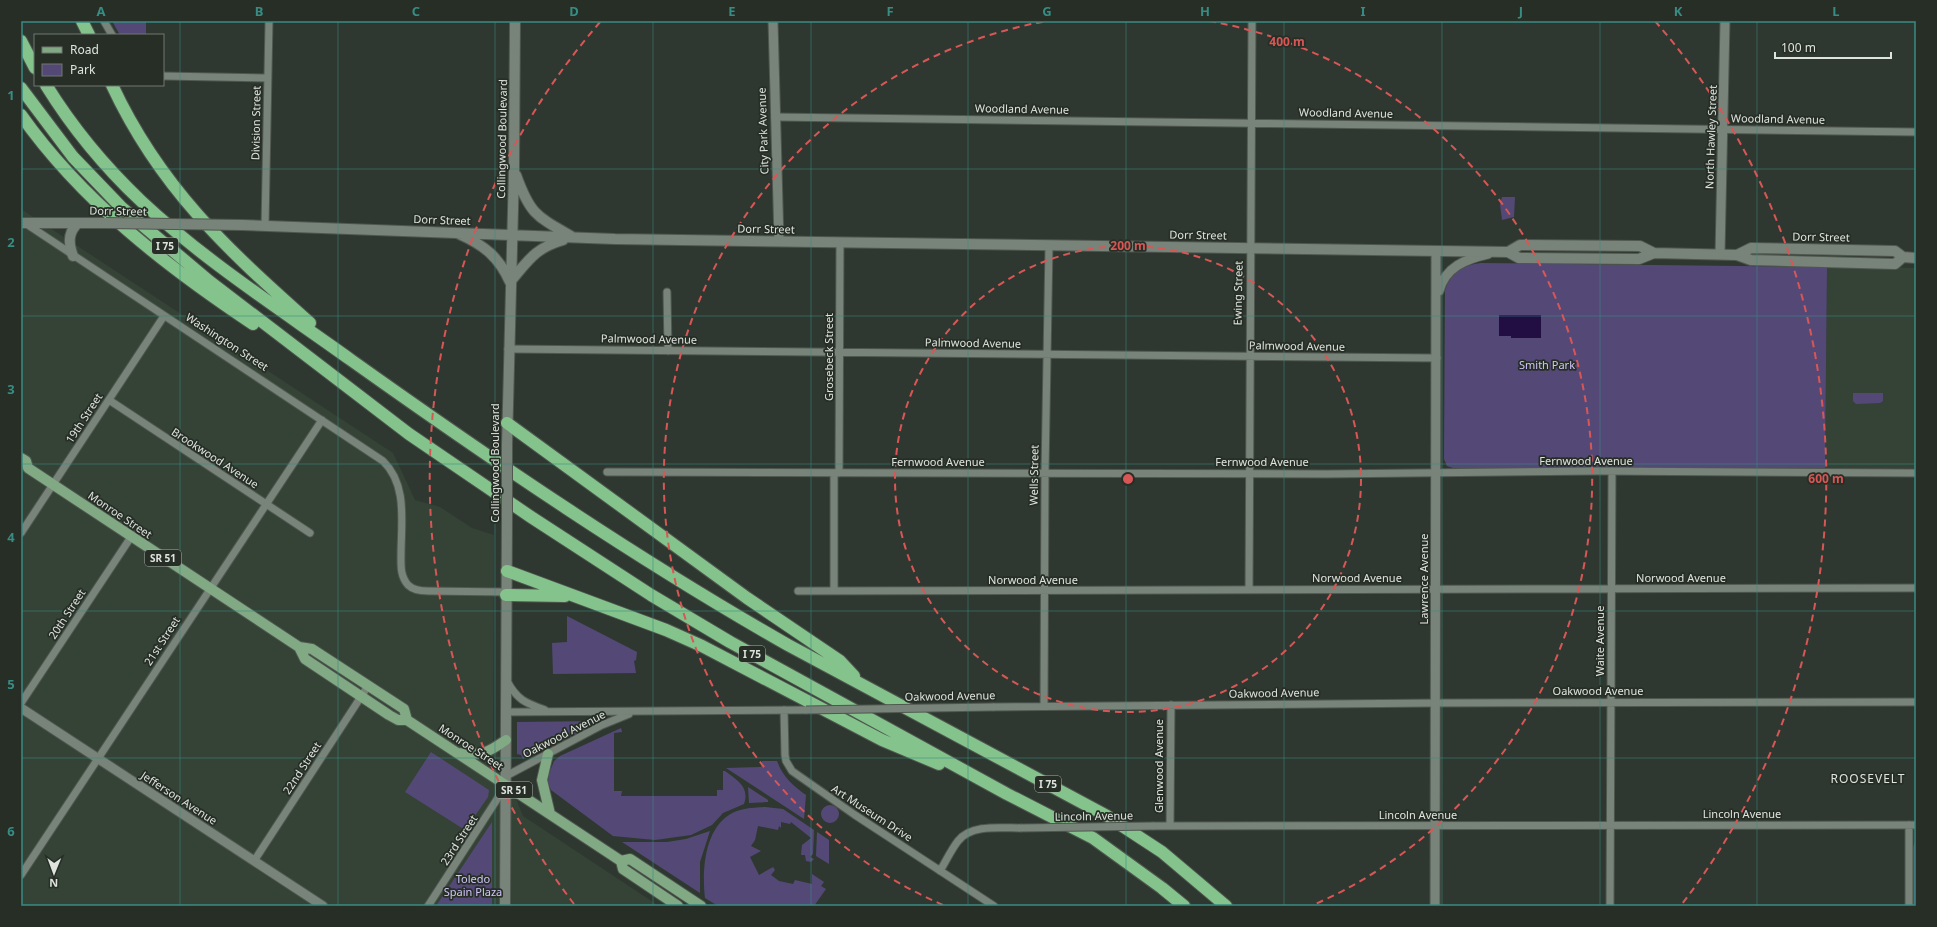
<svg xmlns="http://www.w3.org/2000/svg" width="1937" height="927" font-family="'Noto Sans',sans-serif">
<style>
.built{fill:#344336}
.green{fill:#544976}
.water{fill:#220e43}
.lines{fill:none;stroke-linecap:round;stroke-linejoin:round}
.minor-casing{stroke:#4f574f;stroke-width:9}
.tertiary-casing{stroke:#4f574f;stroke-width:11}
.secondary-casing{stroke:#4f574f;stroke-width:12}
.primary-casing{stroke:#4f574f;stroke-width:12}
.motorway-casing{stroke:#4f574f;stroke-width:14}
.minor{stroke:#788379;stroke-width:7}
.tertiary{stroke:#788379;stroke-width:9}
.secondary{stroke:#788379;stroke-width:10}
.primary{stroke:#80a984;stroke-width:10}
.motorway{stroke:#85c38c;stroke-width:12}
.minor-bridge-casing{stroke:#4f574f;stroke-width:9;stroke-linecap:butt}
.secondary-bridge-casing{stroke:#4f574f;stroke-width:12;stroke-linecap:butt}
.minor-bridge{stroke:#788379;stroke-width:7}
.secondary-bridge{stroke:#788379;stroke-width:10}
.grid{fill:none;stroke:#388c84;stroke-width:1;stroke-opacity:0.55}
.ring{fill:none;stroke:#d85756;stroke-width:2;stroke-dasharray:7 5}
.labels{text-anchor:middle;stroke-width:3.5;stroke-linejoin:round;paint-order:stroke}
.shield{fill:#262e26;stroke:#a7ada7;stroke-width:1}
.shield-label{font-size:10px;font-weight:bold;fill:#dee3de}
.street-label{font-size:11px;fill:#dee3de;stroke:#262e26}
.park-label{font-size:11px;fill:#d2c6fb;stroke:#262e26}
.neighbourhood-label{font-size:12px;letter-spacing:1px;fill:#dee3de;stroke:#262e26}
.centre{fill:#d85756;stroke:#262e26;stroke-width:2}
.ring-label{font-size:12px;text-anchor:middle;font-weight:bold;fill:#d85756;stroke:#262e26;stroke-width:3.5;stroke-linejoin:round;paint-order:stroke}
.neatline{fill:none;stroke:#388c84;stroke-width:1.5}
.grid-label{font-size:13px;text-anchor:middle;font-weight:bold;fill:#388c84}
</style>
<rect width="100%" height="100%" fill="#2f3830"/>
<path class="built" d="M21,209l372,244 22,47 25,7 32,21 22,7 -1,206 30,75 136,90h-638z
M1827,267l89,1v200l-91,1z"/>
<path class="green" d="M112,21h34v14h-26z
M1502,197h13l-1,20 -12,3 -2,-16z
M1481,263l346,4 -2,202 -372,-1 -6,-2 -3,-7 1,-168c5,-18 18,-26 36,-28z
M1853,393h30v8l-3,2 -24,1 -3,-3z
M567,616l70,36 -1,8 -2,1 2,12 -83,1 -1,-31 15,-1z
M599,721l1,1 -77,37 -2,-4 -4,-1v-32z
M621,728l1,4 -8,1v58h8l-1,5h96v-6h6v-19h2c12,9 25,16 19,33l-21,9 -11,12 -21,10 -36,5 -42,-4 -62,-46 -3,-8 1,-8 5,-13 6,-5z
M431,752l58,38 -1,7 -23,33 -60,-38z
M762,761h15c6,16 15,24 29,34l-2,24 -78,-51 35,-1z
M748,787l20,13v2l-19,1z
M821 814a9 9 0 1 1 18 0a9 9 0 1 1-18 0Z
M765,807l18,2 31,21 -1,24 -3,3 4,2 -3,3 -5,-1 -1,-6h-4l1,-10 9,-7 -20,-16 -1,2 -9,-2v6l-2,-2 -1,4 -20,-4 -3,14 -4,6 10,5 -11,6 9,18 14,-8 2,3 -4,5 8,6 14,3 2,-4 17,4v-10l12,8 -3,4 5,3 -12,17h-96l-13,-8c-3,-26 -1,-67 24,-83 10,-7 24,-7 36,-8z
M492,822v84h-56z
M710,831l-10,31v31l-78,-51h45l19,-3z
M817,832l12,8v24l-13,-8z
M1916,840v66h-4l1,-59z"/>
<path class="water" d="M1499,315h42v23h-30v-2h-12z"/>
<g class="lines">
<g class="minor-casing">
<path id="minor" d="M104,21l8,14
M163,76l105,2
M775,117l1141,15
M25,223l358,238c25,24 18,62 18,94 0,10 -1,21 7,30 5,5 13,6 20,6l78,1
M265,226l4,-205
M667,292l1,59
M508,349l929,9
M109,400l201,133
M607,472l720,2 272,-3 317,2
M839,473l1,-231
M21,533l143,-217
M1249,590l3,-569
M798,591l1118,-3
M834,591v-118
M507,681c10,19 19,22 38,29
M21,703l110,-166
M1044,706l1,-234 4,-227
M993,707l443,-4 480,-1
M784,710l1,45 1,6 6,10 63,44 139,91
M506,712l300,-2
M506,776l96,-51 27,-11
M1153,826l763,-1
M1170,826l1,-121
M254,861l114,-175
M940,871c6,-10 11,-21 18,-30 13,-17 43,-13 62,-13
M21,875l301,-455
M428,906l77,-119
M1610,906l2,-435
M1909,906v-81"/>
</g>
<g class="tertiary-casing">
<path id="tertiary" d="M773,21l6,220
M1720,254l5,-233
M1439,291c6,-24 27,-32 49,-37
M21,708l302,198
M1435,906l1,-655"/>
</g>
<g class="secondary-casing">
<path id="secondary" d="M516,175c14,39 20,41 55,61
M21,223h85
M242,225l373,14 893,13 11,6 120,1 15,-6 83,2 14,5 144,4 8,-7
M459,234c25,11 40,23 51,48 18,-21 25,-34 53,-42
M1508,252l12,-7 120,1 14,7
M1737,255l14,-7 144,3 8,6 13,1
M73,256c-5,-13 -5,-24 5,-33
M507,445l7,-275 1,-149
M505,906l2,-388"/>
</g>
<g class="primary-casing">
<path id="primary" d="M21,458l5,3 2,7 271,179 13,2 92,60 3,11
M299,647l6,12 84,56 9,5h9l214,141
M458,753c25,2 28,1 48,-13
M548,754l-6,26 8,34
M621,861l9,-2 71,47
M621,861l2,8 55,37"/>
</g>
<g class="motorway-casing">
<path id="motorway" d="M82,21l7,14
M21,41l14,27
M46,85c26,42 59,82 95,116 64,60 139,108 210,159 142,101 286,199 437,285l319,171 55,36 64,54
M112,85c48,103 115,164 198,238
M21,88l52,69 48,50 88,74 200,153 122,83 120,78 79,47 277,152 86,44 69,50 22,18
M21,115c61,86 145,151 232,209
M507,423l240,175 93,63 14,15
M507,571l159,59 36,16 180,94 57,24
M506,595l59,1"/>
</g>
<use href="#minor" class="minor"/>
<use href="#tertiary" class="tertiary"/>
<use href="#secondary" class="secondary"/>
<use href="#primary" class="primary"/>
<use href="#motorway" class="motorway"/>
<g class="minor-bridge-casing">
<path id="minor-bridge" d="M806,710l187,-3
M1020,828l133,-2"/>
</g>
<g class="secondary-bridge-casing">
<path id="secondary-bridge" d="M106,223l136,2
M507,518v-73"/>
</g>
<use href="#minor-bridge" class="minor-bridge"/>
<use href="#secondary-bridge" class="secondary-bridge"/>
</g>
<path class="grid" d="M180,21v885M338,21v885M495,21v885M653,21v885M811,21v885M968,21v885M1126,21v885M1284,21v885M1442,21v885M1600,21v885M1757,21v885M21,169h1895M21,316h1895M21,464h1895M21,611h1895M21,758h1895"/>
<g class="ring">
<circle cx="1128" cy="479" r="233"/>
<path d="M943 905A465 465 0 0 1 1047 21M1209 21A465 465 0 0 1 1313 905"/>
<path d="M574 904A698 698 0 0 1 601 21M1655 21A698 698 0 0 1 1682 904"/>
</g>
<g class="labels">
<g class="shield">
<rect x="152" y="238" width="26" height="16" rx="3"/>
<rect x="145" y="550" width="36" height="16" rx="3"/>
<rect x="739" y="646" width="26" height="16" rx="3"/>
<rect x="1035" y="776" width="26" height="16" rx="3"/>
<rect x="496" y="782" width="36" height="16" rx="3"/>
</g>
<g class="shield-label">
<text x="165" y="250">I 75</text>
<text x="163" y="562">SR 51</text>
<text x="752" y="658">I 75</text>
<text x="1048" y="788">I 75</text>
<text x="514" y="794">SR 51</text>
</g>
<g class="street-label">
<text transform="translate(1022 109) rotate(1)" y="4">Woodland Avenue</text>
<text transform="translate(1346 113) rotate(1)" y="4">Woodland Avenue</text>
<text transform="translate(1778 119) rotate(1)" y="4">Woodland Avenue</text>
<text transform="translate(256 123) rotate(-89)" y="4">Division Street</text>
<text transform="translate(763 131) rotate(-92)" y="4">City Park Avenue</text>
<text transform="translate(1711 137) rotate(-88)" y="4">North Hawley Street</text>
<text transform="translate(502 139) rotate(-89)" y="4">Collingwood Boulevard</text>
<text transform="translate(118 211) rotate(1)" y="4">Dorr Street</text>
<text transform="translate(442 220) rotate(2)" y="4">Dorr Street</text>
<text transform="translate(766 229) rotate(1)" y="4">Dorr Street</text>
<text transform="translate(1198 235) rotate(1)" y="4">Dorr Street</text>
<text transform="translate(1821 237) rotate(1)" y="4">Dorr Street</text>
<text transform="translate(1238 293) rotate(-89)" y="4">Ewing Street</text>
<text transform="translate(649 339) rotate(1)" y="4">Palmwood Avenue</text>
<text transform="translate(227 342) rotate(33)" y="4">Washington Street</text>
<text transform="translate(973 343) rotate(1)" y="4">Palmwood Avenue</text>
<text transform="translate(1297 346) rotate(1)" y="4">Palmwood Avenue</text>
<text transform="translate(829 357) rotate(-90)" y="4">Grosebeck Street</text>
<text transform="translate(84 418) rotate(-57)" y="4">19th Street</text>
<text transform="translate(215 458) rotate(33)" y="4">Brookwood Avenue</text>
<text x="1586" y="465">Fernwood Avenue</text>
<text x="938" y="466">Fernwood Avenue</text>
<text x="1262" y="466">Fernwood Avenue</text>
<text transform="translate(495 463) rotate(-90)" y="4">Collingwood Boulevard</text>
<text transform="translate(1034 475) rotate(-89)" y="4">Wells Street</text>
<text transform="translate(120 515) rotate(34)" y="4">Monroe Street</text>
<text x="1357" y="582">Norwood Avenue</text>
<text x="1681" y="582">Norwood Avenue</text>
<text transform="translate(1424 579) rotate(-90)" y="4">Lawrence Avenue</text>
<text x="1033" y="584">Norwood Avenue</text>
<text transform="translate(67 614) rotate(-57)" y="4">20th Street</text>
<text transform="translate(162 641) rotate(-57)" y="4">21st Street</text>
<text transform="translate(1600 641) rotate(-90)" y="4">Waite Avenue</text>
<text x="1598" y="695">Oakwood Avenue</text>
<text transform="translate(1274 693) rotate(-1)" y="4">Oakwood Avenue</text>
<text transform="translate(950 696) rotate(-1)" y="4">Oakwood Avenue</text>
<text transform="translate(564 734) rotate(-27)" y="4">Oakwood Avenue</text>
<text transform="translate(471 747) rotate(33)" y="4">Monroe Street</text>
<text transform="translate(1159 766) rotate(-90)" y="4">Glenwood Avenue</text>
<text transform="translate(302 768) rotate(-57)" y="4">22nd Street</text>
<text transform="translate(179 798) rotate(33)" y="4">Jefferson Avenue</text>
<text transform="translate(872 813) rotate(33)" y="4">Art Museum Drive</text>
<text x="1742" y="818">Lincoln Avenue</text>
<text x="1418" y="819">Lincoln Avenue</text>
<text transform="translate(1094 816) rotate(-1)" y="4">Lincoln Avenue</text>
<text transform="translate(459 840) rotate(-57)" y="4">23rd Street</text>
</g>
<g class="park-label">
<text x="1547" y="369">Smith Park</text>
<text x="473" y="883">Toledo<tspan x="473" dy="13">Spain Plaza</tspan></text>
</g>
<g class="neighbourhood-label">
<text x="1868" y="783">ROOSEVELT</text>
</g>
</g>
<circle cx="1128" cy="479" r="6" class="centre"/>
<g class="ring-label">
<text x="1287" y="46">400 m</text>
<text x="1128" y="250">200 m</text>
<text x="1826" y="483">600 m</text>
</g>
<rect width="1937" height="927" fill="none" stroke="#262e26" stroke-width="44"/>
<rect x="34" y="34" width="130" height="52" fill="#262e26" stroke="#707670"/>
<rect x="42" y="47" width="20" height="6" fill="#80a984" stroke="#707670"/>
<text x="70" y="54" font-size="12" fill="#dee3de">Road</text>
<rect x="42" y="64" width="20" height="12" fill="#544976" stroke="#707670"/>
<text x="70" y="74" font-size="12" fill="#dee3de">Park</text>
<g transform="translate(54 873) rotate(181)" stroke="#262e26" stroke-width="3" paint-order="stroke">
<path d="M0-3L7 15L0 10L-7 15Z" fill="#dee3de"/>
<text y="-6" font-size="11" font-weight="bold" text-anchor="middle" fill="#dee3de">N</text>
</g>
<path d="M1775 52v6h116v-6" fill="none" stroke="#dee3de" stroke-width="2"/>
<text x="1781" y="52" font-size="12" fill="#dee3de" stroke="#262e26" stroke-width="3" paint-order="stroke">100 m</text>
<rect x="22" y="22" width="1893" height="883" class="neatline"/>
<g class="grid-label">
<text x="101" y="16">A</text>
<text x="259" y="16">B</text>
<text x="416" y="16">C</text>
<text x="574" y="16">D</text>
<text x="732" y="16">E</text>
<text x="890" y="16">F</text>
<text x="1047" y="16">G</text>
<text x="1205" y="16">H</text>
<text x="1363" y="16">I</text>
<text x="1521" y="16">J</text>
<text x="1678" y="16">K</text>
<text x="1836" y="16">L</text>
<text x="11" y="100">1</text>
<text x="11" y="247">2</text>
<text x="11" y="394">3</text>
<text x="11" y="542">4</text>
<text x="11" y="689">5</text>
<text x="11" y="836">6</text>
</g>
</svg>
